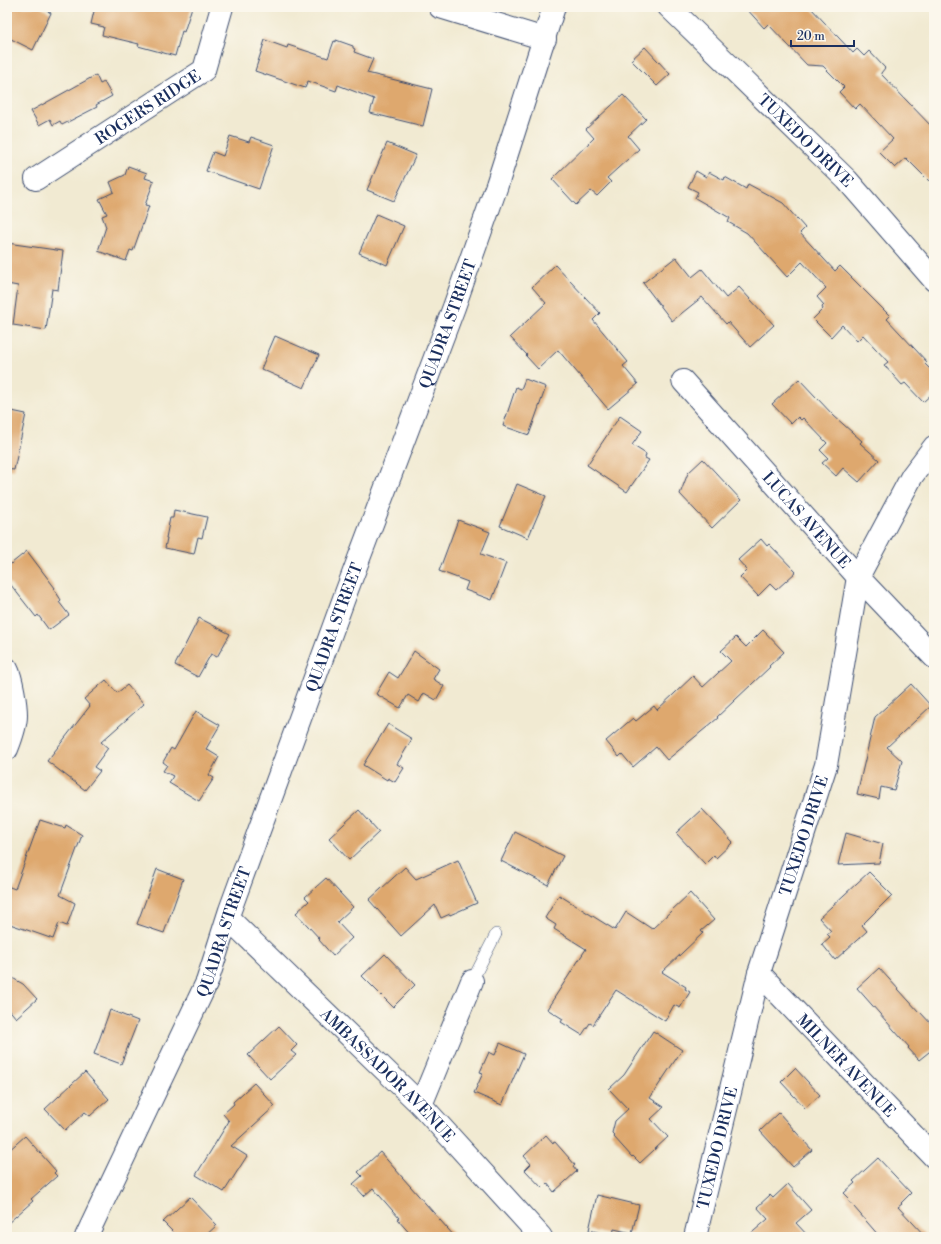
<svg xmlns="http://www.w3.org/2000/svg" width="941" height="1244" font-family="'Libre Bodoni',serif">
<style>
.building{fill:#dea86e}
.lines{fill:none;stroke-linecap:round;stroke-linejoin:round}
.lane-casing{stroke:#3b4b6f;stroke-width:12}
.street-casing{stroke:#3b4b6f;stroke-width:24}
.secondary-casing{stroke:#3b4b6f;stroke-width:24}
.lane{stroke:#fff;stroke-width:11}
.street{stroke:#fff;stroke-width:22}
.secondary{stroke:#fff;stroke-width:22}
.labels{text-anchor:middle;stroke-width:3.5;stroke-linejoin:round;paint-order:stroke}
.street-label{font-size:16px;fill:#1b2f5e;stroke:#fbf7ec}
</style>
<rect width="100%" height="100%" fill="#fbf7ec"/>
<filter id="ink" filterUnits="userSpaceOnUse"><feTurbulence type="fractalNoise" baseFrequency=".025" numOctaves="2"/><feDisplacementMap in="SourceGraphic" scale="8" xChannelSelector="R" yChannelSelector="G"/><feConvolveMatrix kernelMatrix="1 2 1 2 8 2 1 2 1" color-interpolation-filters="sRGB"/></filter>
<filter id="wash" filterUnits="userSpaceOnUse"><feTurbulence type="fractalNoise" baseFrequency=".012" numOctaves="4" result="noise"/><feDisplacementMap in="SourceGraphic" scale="16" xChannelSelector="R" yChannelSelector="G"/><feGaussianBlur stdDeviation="0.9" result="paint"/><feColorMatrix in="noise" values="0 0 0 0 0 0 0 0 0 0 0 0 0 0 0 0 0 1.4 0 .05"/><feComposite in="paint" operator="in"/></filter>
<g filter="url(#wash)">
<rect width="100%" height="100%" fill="#f1ead2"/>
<g id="blocks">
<path class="building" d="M7,7h33l11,6 -18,37 -26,-13z
M95,7h97l-8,25 -2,-1 -7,25 -37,-10 1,-2 -37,-9 2,-8 -13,-3z
M745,7h65l43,46 4,-4 7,7 5,-5 16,17 -4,5v1l53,55v57l-28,-28 -11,10 -16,-16 14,-13 -33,-35 -5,5 -16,-17 5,-5 -21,-21 -16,-1 -39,-41 -4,4z
M265,40l22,8 1,-3 40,13 6,-17 2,1v-2l17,6v2l2,1 -1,3 19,7 -6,14 65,16 -9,37 -53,-13 4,-14 -36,-14 -2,6 -28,-10 -3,7 -50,-17z
M645,47l25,27 -13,12 -26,-26z
M96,75l4,9 4,-2 8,14 -16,9 1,2 -35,18 -2,-4 -7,4 -3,-6 -11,6 -8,-14z
M623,95l23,24 -18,17 11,13 -32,29 4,4 -14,14 -6,-5 -15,14 -24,-26 42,-41 -8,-9z
M230,136l19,6 2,-5 23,8 -15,44 -53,-18 7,-19 10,4z
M387,143l29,12 -22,46 -27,-11z
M128,166l19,7 -2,5 9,3 -9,24 4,1 -16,45 -3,-1 -4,11 -28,-10 8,-24 -4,-11 5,-2 -8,-15 15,-7 -4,-10 15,-7z
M696,171l10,6 3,-5 15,8 1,-3 21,12 2,-5 35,19 22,25 -5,5 35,38 5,-5 50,50 -3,3 40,43 -2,2 9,9v19l-11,10 -18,-19 -3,2 -18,-20 4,-3 -25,-27 -6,6 -15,-16 -11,12 -18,-18 10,-10 -1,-2 2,-2 -7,-8 9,-9 -24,-26 -15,15 -40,-44 -19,-11 2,-4 -35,-20 3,-6 -10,-5z
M376,214l28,12 -17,39 -28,-12z
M7,243l56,8 -5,39 -6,-1 -6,41 -33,-5 5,-39 -11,-2z
M676,257l16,20 10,-8 24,29 13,-11 35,38 -24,22 -22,-25 -2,2 -24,-27 -30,24 -29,-38z
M555,265l45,48 -7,7 35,42 -5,4 15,18 -30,25 -50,-59 -20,19 -12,-13 1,-1 -17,-18 36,-34 -14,-16z
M275,336l44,19 -15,33 -43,-19z
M525,379l21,8 -17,48 -26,-9 13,-39 5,2z
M799,379l35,37 28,25 -2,2 19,17 -20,22 -16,-14 -7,8 -14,-13 6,-5 -8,-8 7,-7 -24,-25 -2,2 -3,-3 -7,7 -19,-20z
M7,410l19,4 -12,56 -7,-1z
M620,416l22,15 -10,14 14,9 -1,4 4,2 -22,32 -40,-27z
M703,459l38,41 -29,28 -32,-34 8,-21z
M517,484l29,12 -18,42 -28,-12z
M174,510l33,7 -5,21 -4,-1 -4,17 -29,-6 2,-10h-1l4,-20h3z
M458,520l32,12 -9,22 25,9 -14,37 -27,-10 3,-8 -29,-11z
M761,539l6,7 2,-2 27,28 -20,18 -6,-6 -12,12 -18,-19 7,-7 -9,-10z
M27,551l28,37 -1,1 7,11 -2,2 10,13 -20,15 -11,-15 -2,2 -29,-37v-13z
M199,618l31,16 -13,23 -6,-3 -13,23 -23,-12z
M763,630l21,22 -15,14 1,1 -53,50 1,1 -51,42 -11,-13 -23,20 -11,-13 -3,3 -13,-16 27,-23 3,3 18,-15 3,4 36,-34 10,11 28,-26 -10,-10 15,-14 10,10z
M414,651l25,18 -6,10 11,7 -8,14 -12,-7 -5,9 -11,-7 -8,13 -24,-14 13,-22 9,6z
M106,680l11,13 10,-8 17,19 -43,38 7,6 -14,19 6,4 -15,19 -38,-29 43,-55 -6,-7z
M911,684l20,22 -44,41 15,14 -8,29 -13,-3 -2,12 -22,-5 18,-77z
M196,711l24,14 -14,24 13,8 -10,18 5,3 -15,23 -30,-18 4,-7 -10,-5 4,-6 -4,-3 8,-14 3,2z
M388,724l24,15 -15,25 7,4 -9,14 -7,-4 -1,2 -24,-15z
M702,809l31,33 -17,16 -2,-3 -9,9 -29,-31z
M359,810l20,22 -30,28 -20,-22z
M40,820l25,8 1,-3 16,10 -22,60 15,8 -8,23 -8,-3 -6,16 -46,-16v-37l8,3z
M515,832l48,24 -15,29 -47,-24z
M846,833l37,11 -4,19 -41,2z
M458,860l19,43 -27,12v-1l-9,4 -6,-13 -34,31 -32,-36 36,-33 11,12z
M157,869l26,10 -19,54 -27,-9z
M869,872l23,23 -30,30 5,6 -32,29 -13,-16 8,-7 -3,-3 4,-3 -12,-13z
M326,878l27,29 -16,15 15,16 -19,18 -14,-16 1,-1 -24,-26 13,-12 -4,-4z
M690,893l24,27 -13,11 2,2 -41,39 24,15 -1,2 5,3 -10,16 -6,-3 -9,16 -49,-31 -23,35 -3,-2 -8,12 -21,-13 2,-3 -16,-10 39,-60 -32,-20 2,-4 -11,-7 14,-23 56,35 11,-18 26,17z
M385,954l30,31 -22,22 -31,-31z
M879,968l40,44v-1l15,16v21l-15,12 -11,-12 1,-1 -52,-59z
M7,975l16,9 14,15 -21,19 -9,-11z
M110,1010l28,11 -17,43 -27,-10z
M279,1026l18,19 -6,6 5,4 -26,24 -22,-24z
M653,1031l29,19 -32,48 14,9 -13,12 17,18 -28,26 -7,-7 -1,1 -18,-20 1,-1 -3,-3 3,-12 13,-12 -19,-20 15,-14z
M500,1043l24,11 -22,51 -28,-12 9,-20 -3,-1 9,-20 6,3z
M795,1068l25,27 -15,13 -24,-26z
M85,1072l24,27 -19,17 -5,-4 -20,18 -20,-21z
M254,1083l21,23 -44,40 16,10 -23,36 -28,-17 33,-54 -6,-7 11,-10 -1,-2z
M779,1113l33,37 -19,17 -33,-36z
M546,1135l7,8 2,-1 15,17 5,6 -2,1 4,5 -23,21 -7,-9 -5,5 -17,-18 6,-6 -7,-8z
M25,1136l31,35 -2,2 3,3 -26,23 2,2 -26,23v-72z
M380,1152l38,43 37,42h-42l-16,-18 2,-1 -26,-30 -9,8 -11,-12 9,-8 -4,-4z
M878,1158l33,35 -10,10 1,1 -4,3 28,30h-46l-33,-38 2,-1 -5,-5 11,-10 -2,-2z
M788,1184l23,26 -15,13 13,14h-62l21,-18 -11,-12 13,-12 3,3z
M597,1195l42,10 -7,28 -18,-4 -1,7 -24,-6z
M190,1197l27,28 -13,12h-26l-15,-15z"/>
</g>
</g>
<g filter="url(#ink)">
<use href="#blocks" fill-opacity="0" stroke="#3b4b6f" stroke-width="1"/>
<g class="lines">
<g class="lane-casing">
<path id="lane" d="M472,981l24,-47"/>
</g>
<g class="street-casing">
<g id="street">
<path d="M440,7l105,32"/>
<path id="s1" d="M669,7l178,173 87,100"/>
<path id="s2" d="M36,179l168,-109 18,-63"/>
<path id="s3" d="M683,381l175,196 76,80"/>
<path d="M7,669c5,9 9,36 9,46 0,11 -5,24 -9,34"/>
<path id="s4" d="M228,918l193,187 120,132"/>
<path id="s5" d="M759,973l175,184"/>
<path d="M421,1105l51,-124"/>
<path id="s6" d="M695,1237l64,-264 67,-208 32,-188 54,-101 22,-29"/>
</g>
</g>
<g class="secondary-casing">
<g id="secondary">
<path id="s7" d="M86,1237l121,-255 23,-72 117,-320 107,-283 43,-122 57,-178"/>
</g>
</g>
<use href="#lane" class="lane"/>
<use href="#street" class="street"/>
<use href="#secondary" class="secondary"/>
</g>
</g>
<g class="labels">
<g class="street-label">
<text dy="6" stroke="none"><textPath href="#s2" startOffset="133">ROGERS RIDGE</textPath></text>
<text dy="6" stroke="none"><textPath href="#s1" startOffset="191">TUXEDO DRIVE</textPath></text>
<text dy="6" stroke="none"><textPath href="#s7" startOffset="983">QUADRA STREET</textPath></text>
<text dy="6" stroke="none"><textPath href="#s3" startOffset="186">LUCAS AVENUE</textPath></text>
<text dy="6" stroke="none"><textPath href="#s7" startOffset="659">QUADRA STREET</textPath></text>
<text dy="6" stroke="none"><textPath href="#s6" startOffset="416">TUXEDO DRIVE</textPath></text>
<text dy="6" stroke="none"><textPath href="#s7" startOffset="335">QUADRA STREET</textPath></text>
<text dy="6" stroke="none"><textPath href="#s5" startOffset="127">MILNER AVENUE</textPath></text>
<text dy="6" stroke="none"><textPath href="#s4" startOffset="224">AMBASSADOR AVENUE</textPath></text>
<text dy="6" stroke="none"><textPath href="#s6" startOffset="92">TUXEDO DRIVE</textPath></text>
</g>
</g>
<rect width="941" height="1244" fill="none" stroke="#fbf7ec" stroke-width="24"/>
<path d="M791 40v6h63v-6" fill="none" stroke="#1b2f5e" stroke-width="2"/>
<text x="797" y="40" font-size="12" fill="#1b2f5e" stroke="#fbf7ec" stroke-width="3" paint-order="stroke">20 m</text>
</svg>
